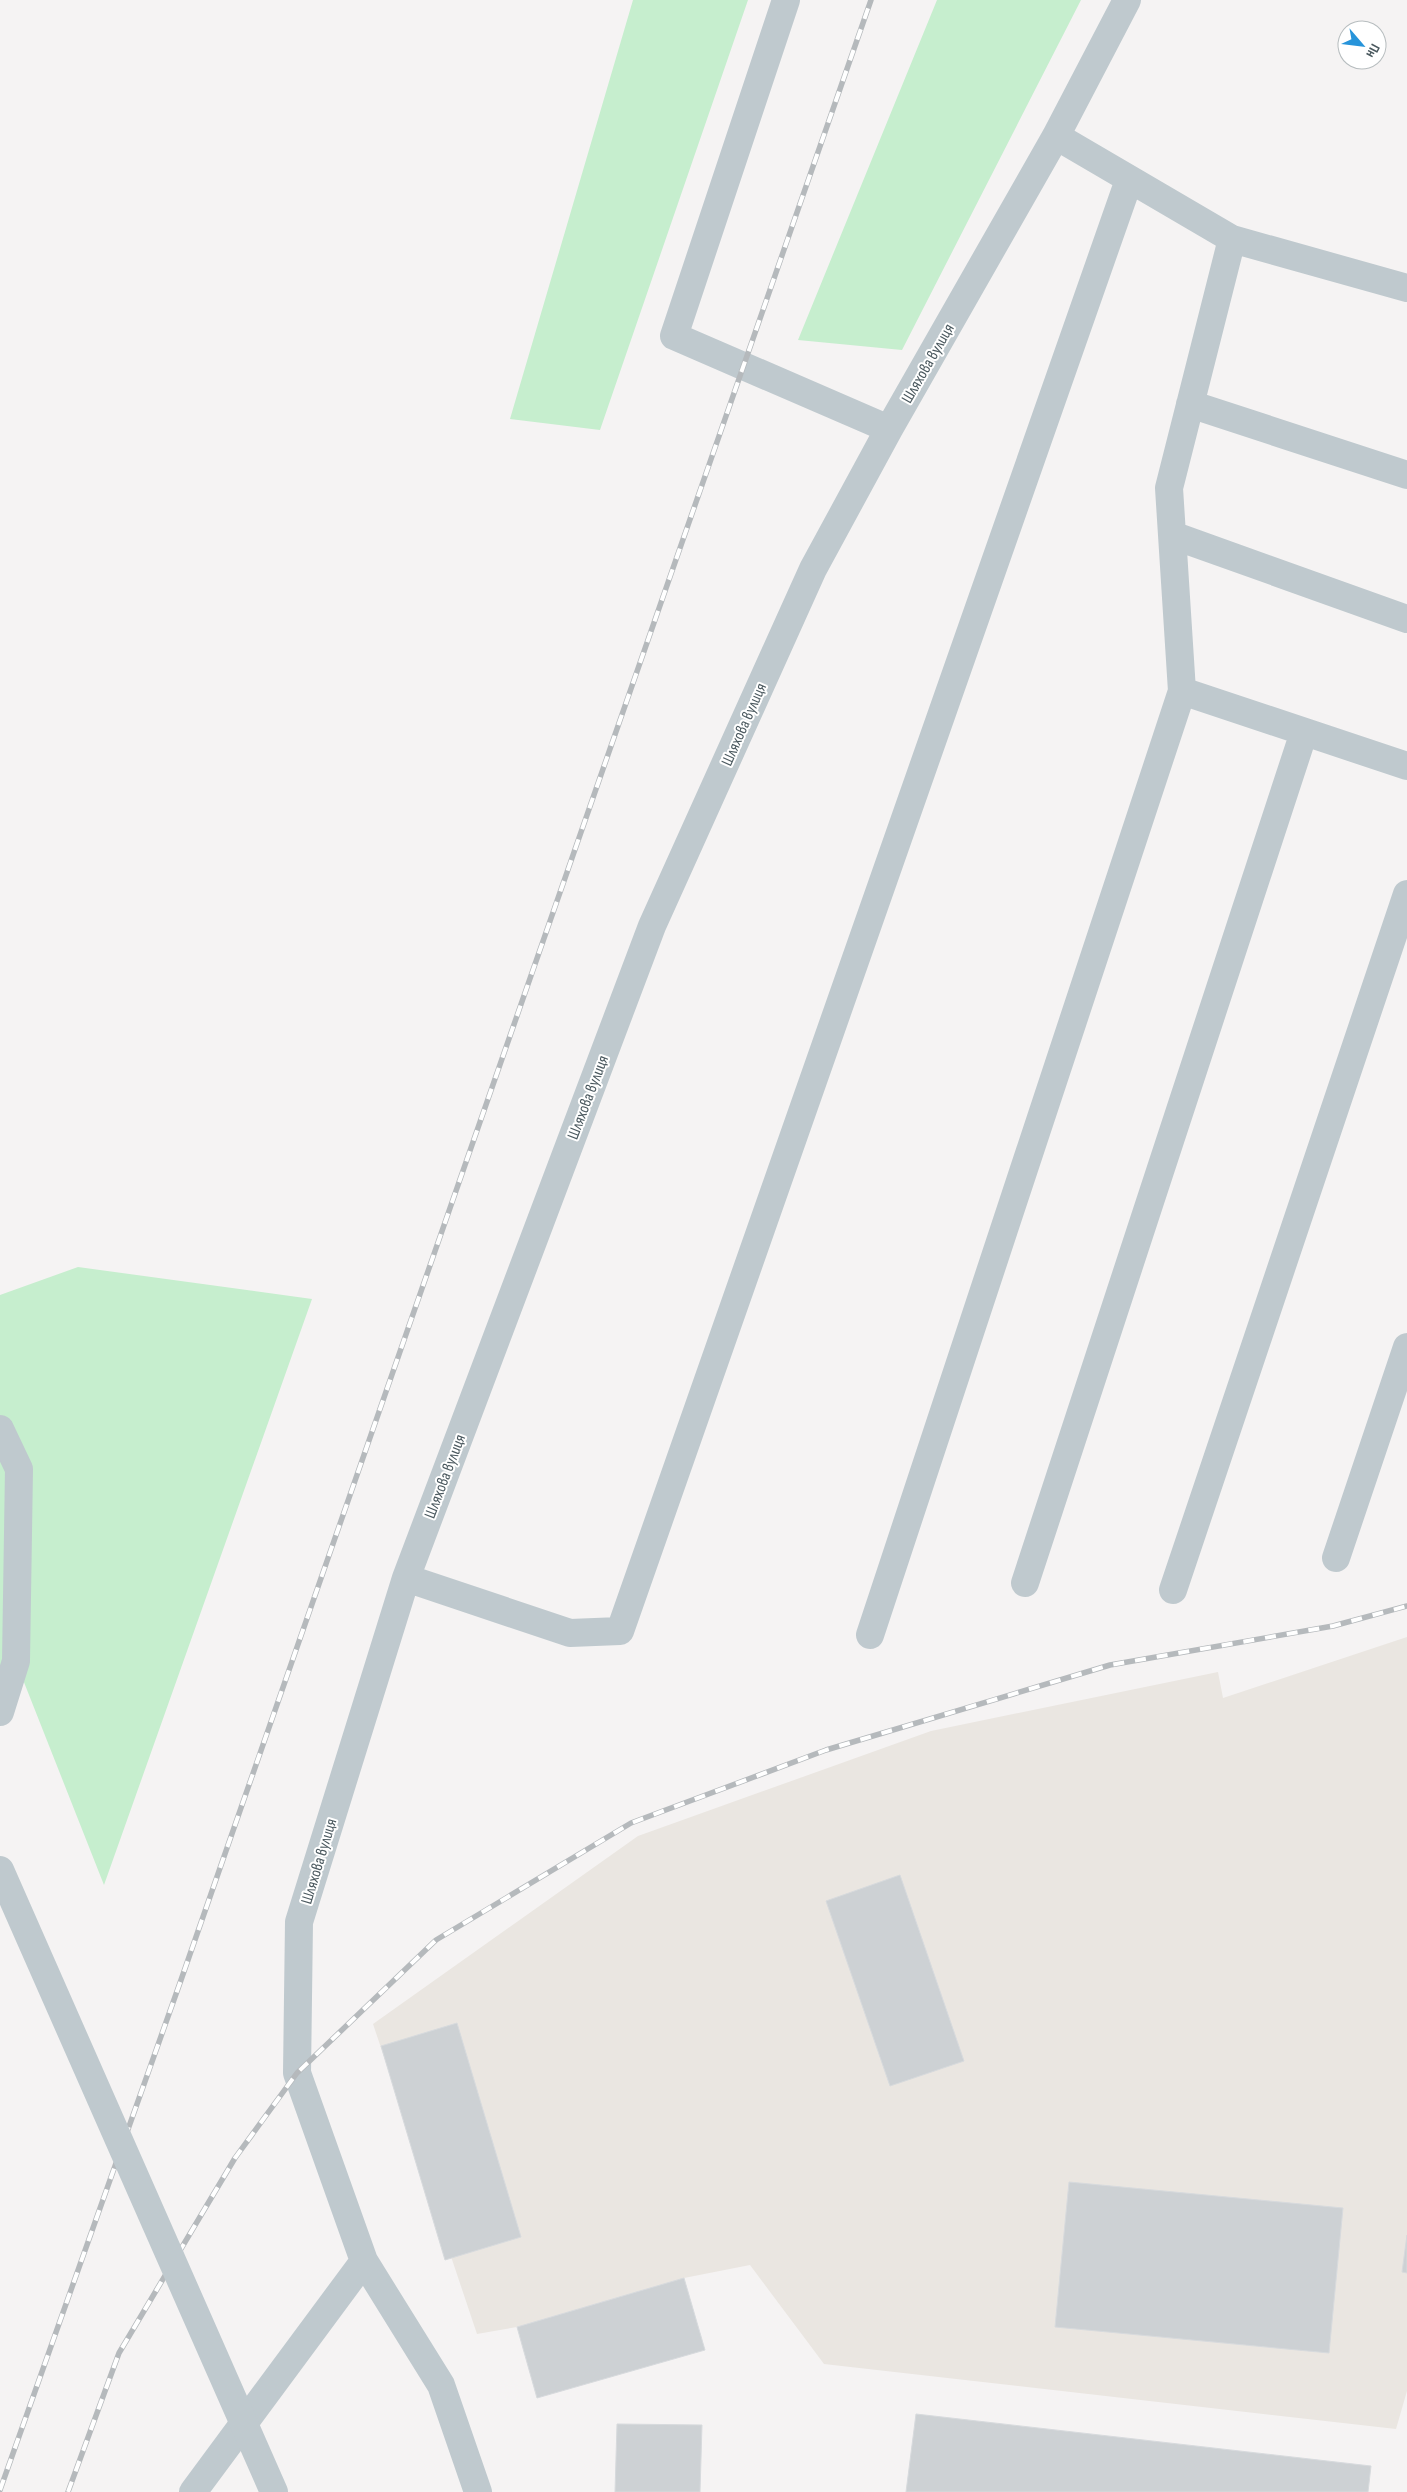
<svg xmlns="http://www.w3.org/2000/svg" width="1407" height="2492" font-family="'Sofia Sans Condensed',sans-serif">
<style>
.commercial{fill:#eae6e1}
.green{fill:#c6eece}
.building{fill:#cdd1d4;stroke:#d7dadd}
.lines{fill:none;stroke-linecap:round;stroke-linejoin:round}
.minor{stroke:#bfc9ce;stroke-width:28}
.rail-casing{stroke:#b5b9bc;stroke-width:5.5}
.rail{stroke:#fff;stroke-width:4;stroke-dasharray:11;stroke-linecap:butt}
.minor-bridge{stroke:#bfc9ce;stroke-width:28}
.labels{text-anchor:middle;stroke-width:4;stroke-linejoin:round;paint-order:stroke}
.street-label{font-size:16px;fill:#4b595f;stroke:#fff}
</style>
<rect width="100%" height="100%" fill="#f5f3f3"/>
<path class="commercial" d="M1407,1637v754l-11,38 -572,-65 -74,-99 -66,13 -167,49 -40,7 -104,-310 265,-188 293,-105 287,-59 5,26z"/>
<path class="green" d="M633,0h115l-148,430 -90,-11z
M937,0h144l-179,350 -104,-10z
M78,1267l234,32 -208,586 -88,-223 -16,50v-417z"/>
<path class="building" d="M900,1875l64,186 -74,25 -64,-185z
M457,2023l64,214 -76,23 -64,-214z
M1069,2182l274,26 -14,145 -274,-26z
M1407,2235v38l-5,-1z
M684,2278l21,72 -168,48 -20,-71z
M916,2414l455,52 -3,26h-462z
M617,2424l85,1 -2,67h-85z"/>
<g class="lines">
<path class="minor" d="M786,0l-112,336 215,93
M1056,136l176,103 175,49
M1232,239l-63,249 13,203 225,75
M1190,404l217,71
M1172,535l235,84
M0,1429l19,40 -3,192 -16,51
M1336,1558l71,-211
M406,1578l164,55 50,-2 509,-1451
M1025,1583l279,-851
M1173,1590l234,-696
M870,1635l312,-944
M193,2492l171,-231
M478,2492l-37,-107 -77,-124 -67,-188 2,-151 107,-344 246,-652 161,-357 76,-140 167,-293 71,-136"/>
<g class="rail-casing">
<path id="rail" d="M0,2490l181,-510 690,-1980
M68,2492l51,-139 116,-195 62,-85 139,-133 195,-117 195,-73 284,-85 223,-39 74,-20"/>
</g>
<use href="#rail" class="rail"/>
<path class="minor-bridge" d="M0,1870l274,622"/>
</g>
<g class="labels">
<g class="street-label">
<text transform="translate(927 363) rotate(-60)" y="6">Шляхова вулиця</text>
<text transform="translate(743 724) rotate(-66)" y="6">Шляхова вулиця</text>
<text transform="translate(587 1097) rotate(-69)" y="6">Шляхова вулиця</text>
<text transform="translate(444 1476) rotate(-69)" y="6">Шляхова вулиця</text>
<text transform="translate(318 1861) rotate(-73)" y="6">Шляхова вулиця</text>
</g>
</g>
<g transform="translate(1362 45) rotate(118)"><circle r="24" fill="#ffffff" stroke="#b7bdbf"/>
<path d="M0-4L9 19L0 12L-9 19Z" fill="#2794da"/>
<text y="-8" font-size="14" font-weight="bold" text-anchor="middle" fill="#4b595f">Пн</text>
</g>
</svg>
